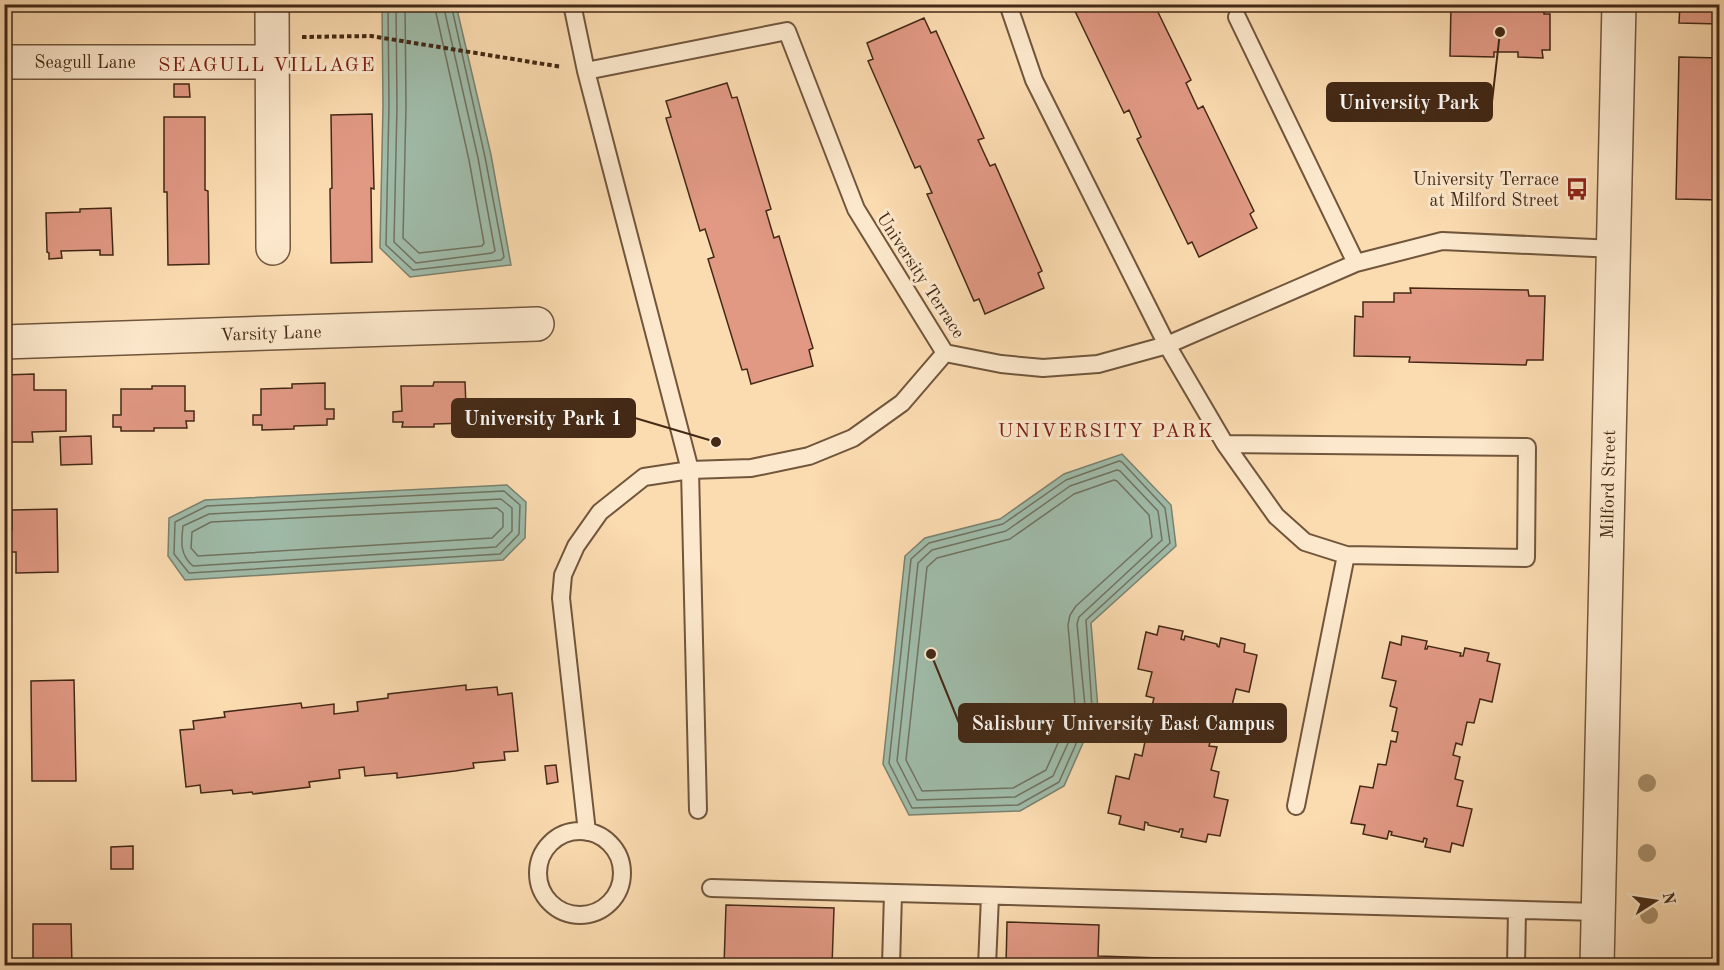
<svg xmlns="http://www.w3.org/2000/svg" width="1724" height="970" font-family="'Old Standard TT',serif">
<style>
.water{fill:#9fbba9;stroke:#7a816e;stroke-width:1.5}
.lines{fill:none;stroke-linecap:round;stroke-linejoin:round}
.shore{stroke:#717260;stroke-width:1.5}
.building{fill:#e19984;stroke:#432916;stroke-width:1.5}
.lane-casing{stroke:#71563c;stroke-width:20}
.street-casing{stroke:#71563c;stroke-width:36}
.path{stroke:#432916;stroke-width:4;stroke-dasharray:4.5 3;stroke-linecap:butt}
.lane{stroke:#fce8cc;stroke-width:16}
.street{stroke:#fce8cc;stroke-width:33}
.tree{fill:#a78e6b}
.labels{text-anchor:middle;stroke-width:6;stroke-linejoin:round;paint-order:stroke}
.street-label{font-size:18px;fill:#432916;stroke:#fce8cc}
.poi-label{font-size:18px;fill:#432916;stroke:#fce8cc;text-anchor:end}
.neighbourhood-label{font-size:20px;letter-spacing:1.5px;fill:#7a1f14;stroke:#fce8cc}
.leader{fill:none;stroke:#432916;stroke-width:2}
.callout-dot{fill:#432916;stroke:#fce8cc;stroke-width:2}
.callout{fill:#432916;stroke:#432916;stroke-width:2}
.callout-label{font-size:20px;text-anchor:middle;font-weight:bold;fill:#fff}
</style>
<rect width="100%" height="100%" fill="#fbdbb0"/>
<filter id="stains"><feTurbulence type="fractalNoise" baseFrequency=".00333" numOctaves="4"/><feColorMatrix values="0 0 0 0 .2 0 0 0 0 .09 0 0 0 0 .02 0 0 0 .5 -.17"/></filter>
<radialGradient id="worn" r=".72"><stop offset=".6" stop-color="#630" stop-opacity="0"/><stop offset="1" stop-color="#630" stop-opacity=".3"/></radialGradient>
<path class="water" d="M382,5h74l35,150 20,110 -101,12 -30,-29 3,-143z
M1122,454l49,51 5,41 -85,77 7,86 -34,77 -44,25 -111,4 -26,-51 22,-208 20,-18 75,-19 64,-45z
M507,485l19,17 -1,36 -22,22 -318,20 -17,-24 1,-38 36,-18z"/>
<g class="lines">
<path class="shore" d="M388,4l1,101 -3,140 27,25 88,-10 3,-3 -19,-100 -34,-153
M396,4l1,102 -3,136 22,21 76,-10 3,-2 -17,-93 -35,-154
M405,4l1,102 -3,132 16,15 63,-7 2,-3 -15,-83 -35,-156
M1119,461l3,1 43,46 5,35 -84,77 6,88 -33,74 -41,23 -106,3 -23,-45 22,-204 18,-16 74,-19 63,-44z
M1117,470l3,1 38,40 4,29 -83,77 -2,7 8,82 -32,70 -38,21 -98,3 -20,-39 21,-198 14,-13 74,-19 64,-45z
M1114,480l3,1 32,34 3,22 -76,69 -6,9 -2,10 7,80 -29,65 -33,18 -91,3 -16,-31 21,-193 10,-9 73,-19 64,-45z
M504,491l16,14 -1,29 -19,20 -311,19 -15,-19 1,-32 32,-16z
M501,499l11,9v23l-16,16 -303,19c-13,-11 -12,-24 -10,-40l26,-12z
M497,508l6,5v14l-11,11 -294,18 -7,-8 1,-16 19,-10z"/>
</g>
<path class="building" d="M162,4h41l1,5 -41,2z
M642,4h51l-50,5z
M1154,4l37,76 -5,3 12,26 5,-3 51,105 -4,3 7,14 -58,29 -7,-15 -4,2 -51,-105 4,-2 -12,-27 -5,3 -51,-106 4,-3z
M1542,4l2,2v8h6v36h-8l1,8 -25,-1v-5h-24v5l-44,-1 1,-51z
M1680,4h40v20l-41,-1z
M924,18l7,15 5,-2 48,107 -6,2 12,26 5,-2 47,107 -4,2 6,15 -59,26 -6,-15 -5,2 -47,-107 5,-1 -12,-27 -5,2 -47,-107 5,-2 -6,-16z
M1679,57l41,1v142l-44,-1z
M727,83l5,15 5,-1 34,112 -5,2 8,27 5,-2 34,112 -4,2 4,16 -62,18 -4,-15 -5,1 -34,-111 6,-2 -9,-28 -5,2 -34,-113 5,-1 -5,-16z
M174,84h15l1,13h-16z
M372,114l2,75 -3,-1 1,74 -41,1 -1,-74 2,-1 -1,-73z
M164,117h41v73l3,1 1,73 -41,1 -1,-73h-3z
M4,183l4,114h-4z
M111,208l2,47h-13v-5l-39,1 1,7 -13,1v-6l-2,-1 -1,-39 34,-1v-3z
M1410,288l118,2 1,6h16l-2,64h-16l-1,5 -117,-3 1,-5 -56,-1 1,-40 8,1v-15h31v-9h17z
M34,374v16h32v41l-34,1 1,10h-29v-67z
M434,382h31l1,24 9,1v11h-9v5l-32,1v3h-32l1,-5h-10v-10l9,-1 -1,-25h32z
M325,383v26h9v10h-7v6l-33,1v3l-32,1v-5h-9v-10h8v-26l31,-1v-4z
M152,386h33v25h9v10h-8l1,7h-33v3h-33v-4h-8v-12h8v-26h31z
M91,436l1,28 -31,1 -1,-28z
M57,509l1,63 -42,1v-21h-8v-22h4v-20z
M1159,626l24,5 -2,8 3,1 1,-4 32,8v2l2,1 2,-9 24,6 -1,8 13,3 -8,37 -13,-3 -6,25 -7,-2 -5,23 -6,-1 -3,12 8,1 -6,23 8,2 -5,25 14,3 -8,36 -12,-2 -2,8 -25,-5 2,-8h-3l-1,3 -31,-7v-2l-3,-1 -1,8 -25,-6 2,-8 -13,-3 8,-37 13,3 6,-25 7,2 5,-24 5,1 3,-10 -7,-1 6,-24 -8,-2 6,-24 -14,-3 8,-37 11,3z
M1402,636l25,5 -2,8h2l1,-3 33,7 -1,3h3l2,-8 24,5 -2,8 13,3 -8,38 -12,-3 -6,24 -7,-1 -5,23 -6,-2 -3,12 7,2 -5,22 8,2 -6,25 15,3 -9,37 -11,-3 -2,9 -25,-5 2,-8 -3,-1 -1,4 -32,-7 1,-3 -3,-1 -2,8 -24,-5 2,-9 -14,-2 9,-37 13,2 5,-24 8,1 5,-24 5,1 2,-10 -6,-1 5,-23 -7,-2 6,-25 -14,-3 8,-36 11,3z
M74,680l2,101h-44l-1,-100z
M466,685v5l31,-3 1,8 14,-2 6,58 -14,1 1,8 -32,3 1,5 -19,3 -58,7v-5l-32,3 -1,-9 -25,3 1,8 -31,4 1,5 -57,7 -1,-2 -19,2 -1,-4 -31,3 -1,-8 -14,2 -6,-57 14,-1 -1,-8 32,-4 -1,-5 77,-9 1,5 32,-4v10l24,-3 -1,-9 31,-4v-4z
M556,765l2,17 -11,2 -2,-18z
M133,846v23h-22v-22z
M726,905l108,3 -2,58h-108z
M1007,922l92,3 -1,31 250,8v2h-342z
M33,924h38l1,42h-39z"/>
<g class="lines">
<g class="lane-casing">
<path id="lane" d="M572,4l14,67 104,399 8,340
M1008,4l26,76 133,265 58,99 302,3 -1,111 -180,-3 -41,-13 -29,-26 -51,-72
M1237,17l119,246
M586,71l201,-40 69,178 89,144 56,11 42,4 55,-4 69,-19 189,-82 86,-22 173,8
M1296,806l50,-251
M538 873a42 42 0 1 1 84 0a42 42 0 1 1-84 0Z
M587,832l-26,-234 2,-23 13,-29 24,-34 44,-35 46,-7 61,-2 58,-12 44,-18 49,-35 43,-50
M711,888l887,24
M891,966l2,-73
M987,966l3,-70
M1516,966l1,-56"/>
</g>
<g class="street-casing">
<g id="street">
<path d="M272,4l1,244"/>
<path id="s1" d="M4,62h268"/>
<path id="s2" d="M4,342l533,-18"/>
<path id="s3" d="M1597,966l22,-962"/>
</g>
</g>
<path class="path" d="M302,37l69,-1 191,31"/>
<use href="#lane" class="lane"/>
<use href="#street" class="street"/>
</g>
<g class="tree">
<circle cx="1647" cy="783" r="9"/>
<circle cx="1647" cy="853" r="9"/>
<circle cx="1649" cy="915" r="9"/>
</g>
<defs>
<g id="bus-bare" transform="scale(1.8)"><path d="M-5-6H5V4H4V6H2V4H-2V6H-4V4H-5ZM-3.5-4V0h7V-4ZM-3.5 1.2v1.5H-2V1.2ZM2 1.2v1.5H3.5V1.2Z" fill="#8f2418" stroke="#fce8cc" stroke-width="2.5" paint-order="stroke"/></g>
</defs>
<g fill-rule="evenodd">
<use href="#bus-bare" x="1577" y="189"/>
</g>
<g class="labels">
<g class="street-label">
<text dy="6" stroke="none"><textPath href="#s1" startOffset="81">Seagull Lane</textPath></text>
<text transform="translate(921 275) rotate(57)" y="6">University Terrace</text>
<text dy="6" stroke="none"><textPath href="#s2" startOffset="267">Varsity Lane</textPath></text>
<text dy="6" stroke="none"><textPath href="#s3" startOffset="482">Milford Street</textPath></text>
</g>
<g class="poi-label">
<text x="1559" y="185">University Terrace<tspan x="1559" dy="21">at Milford Street</tspan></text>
</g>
<g class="neighbourhood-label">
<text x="267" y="71">SEAGULL VILLAGE</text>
<text x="1106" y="437">UNIVERSITY PARK</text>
</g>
</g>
<path class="leader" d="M1500 32L1492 102M716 442L635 418M931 654L959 723"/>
<g class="callout-dot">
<circle cx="1500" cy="32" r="6"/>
<circle cx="716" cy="442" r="6"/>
<circle cx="931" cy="654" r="6"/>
</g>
<g class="callout">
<rect x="1327" y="83" width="165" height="38" rx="6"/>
<rect x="452" y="399" width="183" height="38" rx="6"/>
<rect x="959" y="704" width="327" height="38" rx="6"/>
</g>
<g class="callout-label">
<text x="1409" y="109">University Park</text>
<text x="543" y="425">University Park 1</text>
<text x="1123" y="730">Salisbury University East Campus</text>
</g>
<rect width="1724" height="970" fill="none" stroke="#fbdbb0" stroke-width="24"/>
<rect x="6" y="6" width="1712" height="958" fill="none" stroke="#432916" stroke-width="3"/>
<rect x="12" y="12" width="1700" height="946" fill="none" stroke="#432916" stroke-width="1.5"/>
<g transform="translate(1655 901) rotate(78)" stroke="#fce8cc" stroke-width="4.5" paint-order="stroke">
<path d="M0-4.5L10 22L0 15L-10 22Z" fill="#432916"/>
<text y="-9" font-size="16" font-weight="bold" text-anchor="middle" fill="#432916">N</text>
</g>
<rect width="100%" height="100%" filter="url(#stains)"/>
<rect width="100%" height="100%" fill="url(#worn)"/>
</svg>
